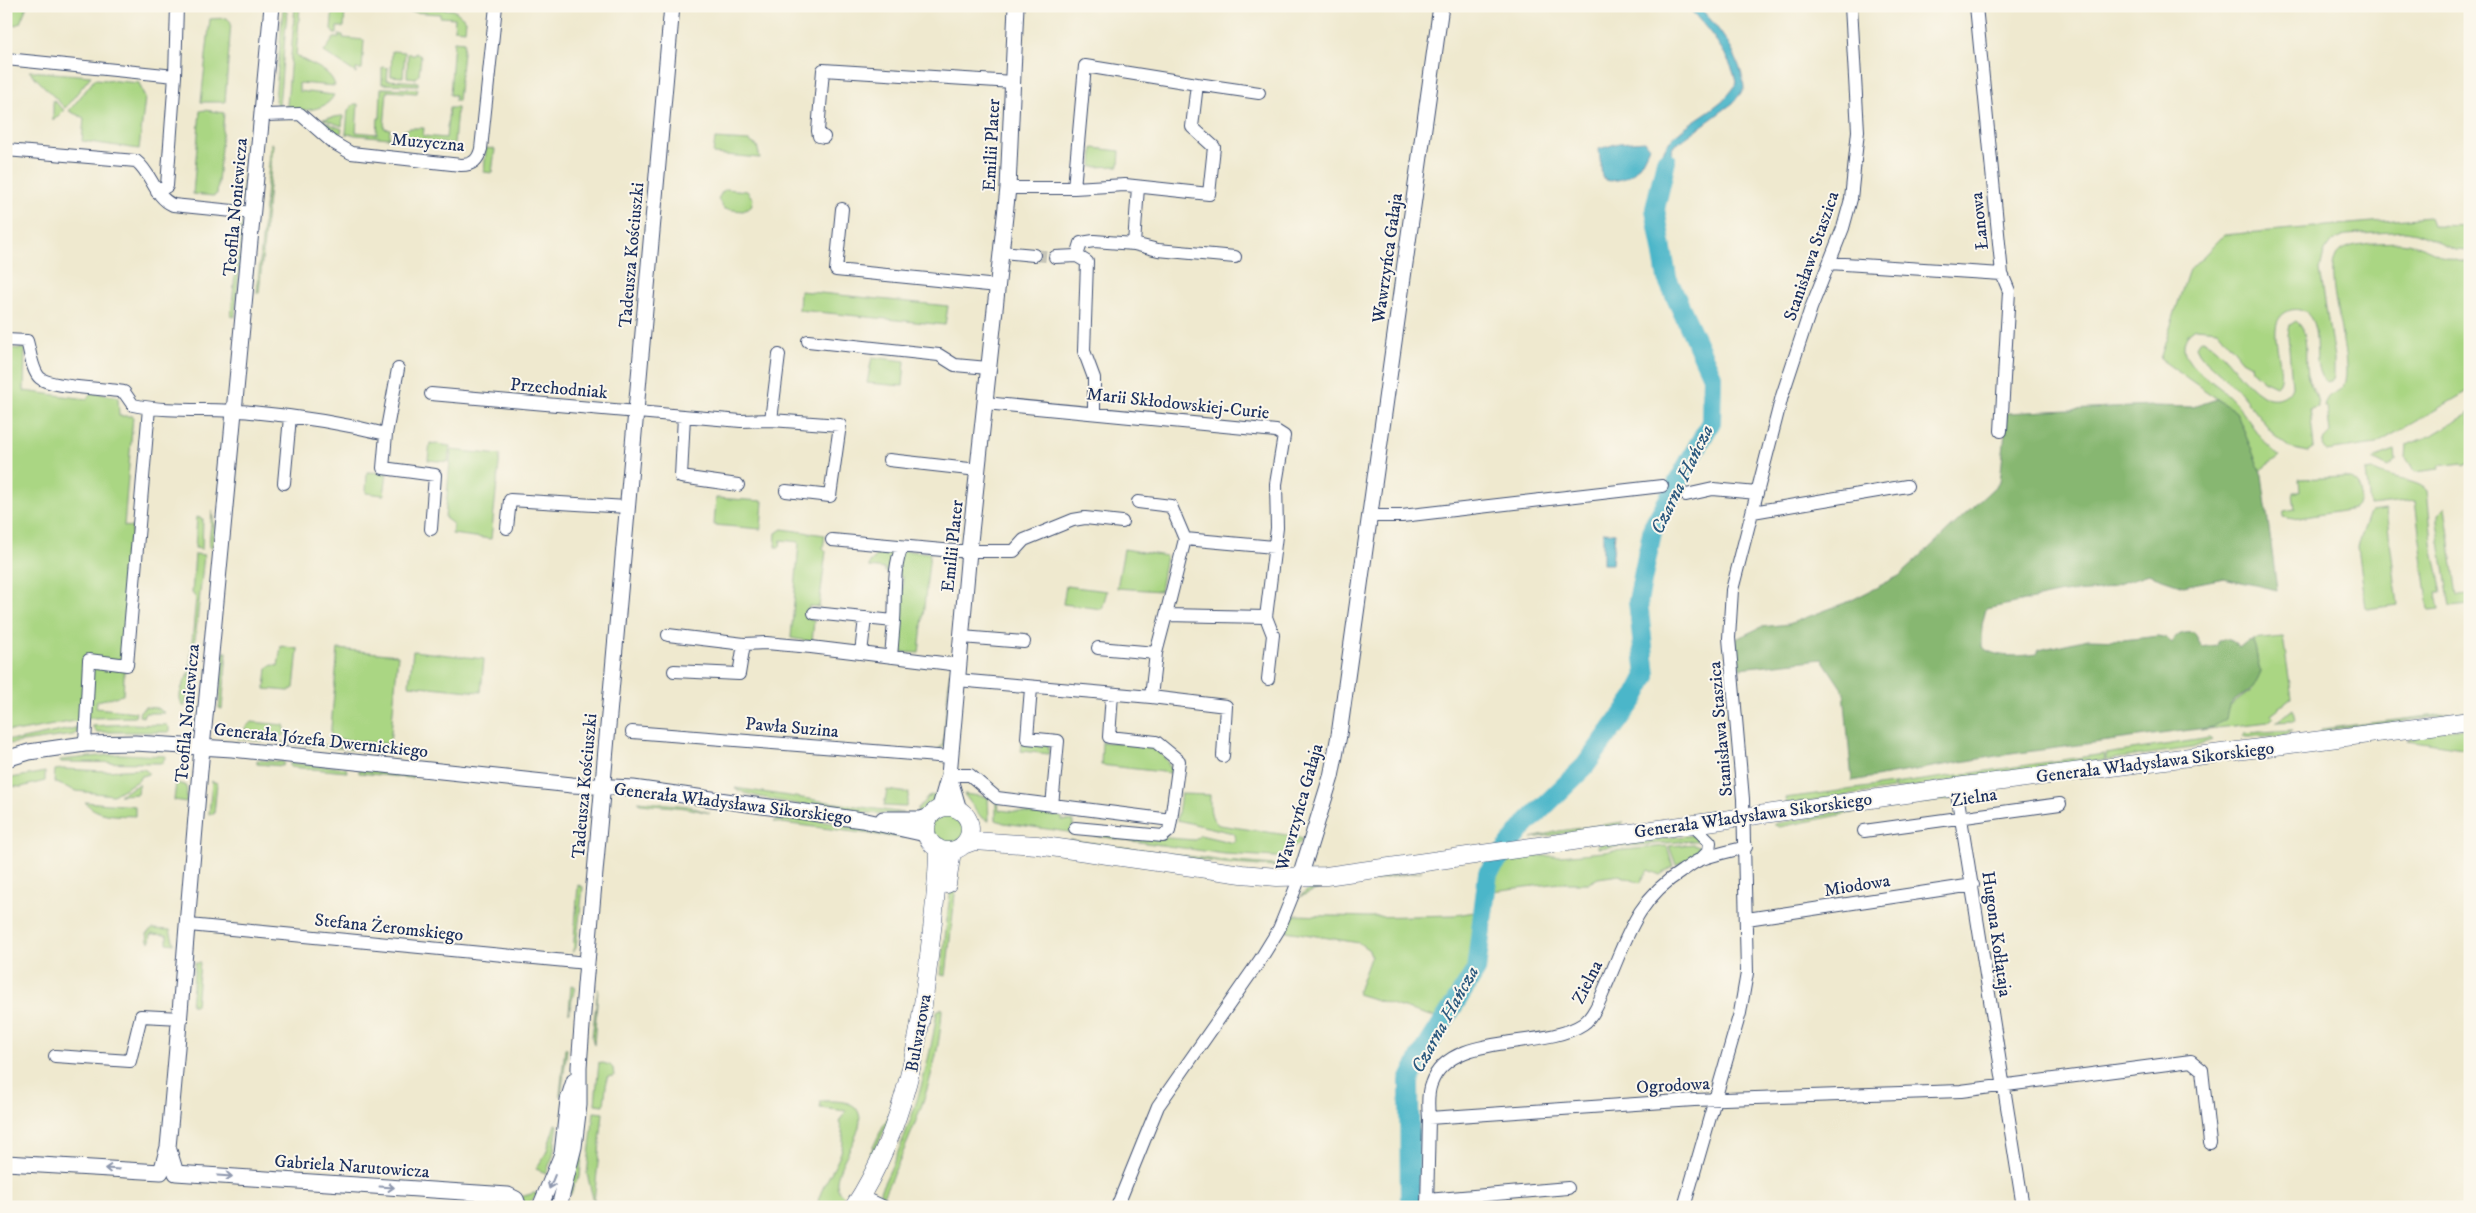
<svg xmlns="http://www.w3.org/2000/svg" width="2476" height="1213" font-family="'IM FELL DW Pica',serif">
<style>
.green{fill:#aad683;stroke:#628270}
.forest{fill:#87b771;stroke:#517368}
.water{fill:#4cb6c9;stroke:#347294}
.lines{fill:none;stroke-linecap:round;stroke-linejoin:round}
.river{stroke:#4cb6c9;stroke-width:20}
.minor-tunnel{stroke:#c5c4b8;stroke-width:12;stroke-dasharray:12 6;stroke-linecap:butt}
.minor-casing{stroke:#3b4b6f;stroke-width:14}
.tertiary-casing{stroke:#3b4b6f;stroke-width:17}
.secondary-casing{stroke:#3b4b6f;stroke-width:19}
.minor{stroke:#fff;stroke-width:12}
.tertiary{stroke:#fff;stroke-width:15}
.secondary{stroke:#fff;stroke-width:18}
.oneway{stroke:#8d97ae}
.labels{text-anchor:middle;stroke-width:4;stroke-linejoin:round;paint-order:stroke}
.street-label{font-size:18px;fill:#1b2f5e;stroke:#fbf7ec}
.water-label{font-size:19px;font-style:italic;fill:#2a587e;stroke:#fbf7ec}
</style>
<rect width="100%" height="100%" fill="#fbf7ec"/>
<filter id="ink" filterUnits="userSpaceOnUse"><feTurbulence type="fractalNoise" baseFrequency=".02" numOctaves="2"/><feDisplacementMap in="SourceGraphic" scale="10" xChannelSelector="R" yChannelSelector="G"/><feConvolveMatrix kernelMatrix="1 2 1 2 8 2 1 2 1" color-interpolation-filters="sRGB"/></filter>
<filter id="wash" filterUnits="userSpaceOnUse"><feTurbulence type="fractalNoise" baseFrequency=".0096" numOctaves="4" result="noise"/><feDisplacementMap in="SourceGraphic" scale="20" xChannelSelector="R" yChannelSelector="G"/><feGaussianBlur stdDeviation="1.12" result="paint"/><feColorMatrix in="noise" values="0 0 0 0 0 0 0 0 0 0 0 0 0 0 0 0 0 1.4 0 .05"/><feComposite in="paint" operator="in"/></filter>
<g filter="url(#wash)">
<rect width="100%" height="100%" fill="#efe9cf"/>
<path class="green" d="M6,6h21l-7,17 -14,6z
M295,6h5l-4,49c12,10 35,13 39,31l-36,-3v8l35,4c-8,16 -30,16 -46,15l-1,-5z
M333,6h16l-4,2 -1,19h-7v7h-3l-3,-5z
M362,6h34l-1,5 -33,-2z
M399,6l55,4 12,10 -1,10 -11,-1 1,-11 -15,-1v-3l-42,-3z
M283,9l4,3 -8,94 -4,-5z
M227,18l4,4 -6,80h-24l9,-83z
M339,35h4v3l21,2 -2,29h-6v4l-32,-21 10,-14h5z
M454,41l10,1 -6,59h-3v-6h-5z
M392,51l13,1 -2,25 -12,-1z
M408,52l3,3h4v-2l6,3 -2,18 -3,4 -9,-1z
M382,67l6,1 -1,12 31,2v3l-36,-1z
M29,71l62,5 -26,32z
M95,79l44,4 6,15 -6,51 -57,-8 2,-23 -15,-7z
M381,88l37,1 -1,4 -30,-2 -3,37 6,1 -1,9 -43,-4 2,-24 6,-6h4l-2,28 21,2 1,-16h2z
M53,100l11,10 -11,11z
M449,108h8l-3,36 -55,-5 4,-8 7,-3h14l-1,8 23,2z
M205,110l19,3 -7,81 -4,2 -20,-2 7,-83z
M343,116l-1,10 -19,-7 18,-3z
M318,119l24,10 -1,4 -8,-1 -19,-12z
M715,139l34,2 8,5 3,12 -47,-4z
M248,141h2l-5,55 -3,6z
M271,143l2,1 -14,149h-2z
M486,148l9,1 -3,24 -8,-1z
M1093,148l27,3 -1,15 -27,1z
M726,189l21,2 6,8 -2,8 -8,4 -19,-2 -6,-10 4,-7z
M2429,217l3,8 38,1v25l-15,-1 -38,-17 -11,-2 -60,4 -13,6 -9,12 -4,17 14,88v19l-3,4 -5,1c-16,-12 -4,-48 -16,-65 -10,-13 -28,-8 -33,6 -2,8 -1,16 0,23 1,10 8,34 -1,40l-13,-6 -11,-10 -1,-5 -9,-5 -24,-30 -22,-2c-12,6 -15,18 -9,30 8,15 31,26 43,39 18,18 28,44 50,59l-20,15 -24,-59 -76,-53 28,-87 36,-37z
M240,220l3,7 -8,90 -4,-1z
M2400,242c26,1 44,21 70,20v128l-94,54 -50,7 -4,-6 2,-6 6,-6 -3,-26h-3c4,-16 8,-10 19,-20 14,-28 -26,-119 -3,-136 12,-9 45,-8 60,-9z
M800,291l148,15 -3,19 -146,-15z
M2296,321c16,12 6,40 12,57 4,10 10,18 10,29l-8,2 4,38 -7,5 -17,-4 -13,-10 -41,-50 -35,-32 -5,-10 3,-5 4,-1 8,4c19,14 31,39 51,51 10,6 26,4 30,-9l-4,-51 2,-10z
M6,348l19,1 -1,42 63,8 5,-7 26,5 1,19h14l-9,110 8,1 -9,168 -26,6 -1,7 40,4 -1,5 -44,1 -70,13 -15,-1z
M872,357l33,4 -2,25 -36,-3z
M2470,413v50l-7,3 -1,-3 -24,3 1,3 -23,3 -10,-14 1,-13 27,-11z
M430,443l20,3 -2,16 -20,-2z
M451,450l49,5 -9,84 -39,-5 1,-10 -8,-6z
M2395,451l1,9 -8,7 -15,-8z
M2373,470c14,10 46,9 54,21l6,60 9,41h-5l3,17 -11,1 -14,-109 -45,5 -4,-35z
M367,472l20,1 -3,22 -18,-2z
M2345,477c16,4 21,20 9,32l-61,10 -10,-2 1,-6 11,-2 -2,-17h7l-1,-13z
M716,498l47,3 -2,28 -47,-4z
M2445,506l12,90 13,-1v10l-20,2 -13,-85v-8z
M2386,510l12,95 -32,4 -8,-63 12,-34z
M212,511l2,16 -2,22 -3,-4z
M197,517l6,2 -1,30 -7,-1z
M782,529l43,6 -2,13 3,3 -7,56 -10,-1 -1,12 6,3 -2,21 -21,-4 8,-96 -18,-2 -1,7h-5l1,-14z
M878,548l52,5 -11,100 -23,-1 7,-65 -1,-10 -8,-4 -9,-1v-3l-16,-2 1,-5 4,-2z
M1124,549l42,7 -6,35 -43,-3z
M195,554l9,1 -14,134 -6,18c-9,-8 -1,-25 5,-33l7,-76 -4,-5z
M1066,586l41,5 -5,18 -39,-5z
M2283,637l9,61 -21,16 3,3 -6,5 -68,8 13,-3 16,-20 23,-17 9,-18c-5,-11 -3,-22 -9,-32z
M281,646l17,3 -4,39 -5,3 -24,-2 2,-21 6,-3 5,1z
M338,649l60,6 -8,89 -60,-5z
M413,651l71,8 -3,33 -72,-7z
M224,652h3l-5,57 -3,-1z
M950,672l-6,73 -6,6 5,-8z
M145,707l12,1 8,5h-20l-2,4 -4,-1 1,-5z
M2293,709l2,12 -19,1z
M2470,711v2l-149,18v-2z
M251,722l33,3 2,8 -3,3 -37,-3 -1,-5z
M128,724l39,1 2,2v5h-72l-5,-6z
M80,727l-1,4 -6,4 -65,9v-5l10,1z
M2470,727v22l-63,-9 16,-7z
M2293,730l-10,6h-40l2,-3z
M239,737l77,8v1l-78,-7z
M2210,738l3,2 -21,8 -86,12v-6z
M1022,742l26,2 1,10 -28,-3z
M1102,742c28,2 63,-3 69,31l-70,-8z
M323,745l86,9 -86,-7z
M120,754l46,2 -4,7 -102,-1v-2z
M2104,754l1,6 -131,18 -1,-5z
M257,760l27,2 -1,4 -26,-2z
M290,763l56,5 1,4 -57,-5z
M63,769l41,2 40,-2 4,3v2l-8,3 -1,3 -26,15 -37,-4 -22,-9 1,-12z
M359,769l54,5 -1,4 -53,-5z
M45,772v9l-24,6 -15,-1v-7z
M1972,773l1,5 -78,11 -1,-5z
M212,781l5,2 -3,31h-5z
M176,783l9,2 2,5 -1,12 -12,-2z
M139,784l-1,10 -19,1z
M1893,784v5l-107,15 -1,-6z
M735,788l168,25c-19,5 -157,-13 -168,-25z
M887,790l22,3 -3,14 -22,-1z
M964,794l24,3 1,24 -8,-4z
M1181,794l29,1c0,11 -1,24 9,30l75,11 8,3 -1,3 -22,15h-3l-51,-3 -221,-31 -8,-3v-19h2l1,9 63,7v3l12,1 -2,10 123,9 5,-5 34,8 2,-3 -3,-7 -56,-13z
M930,795l7,1c-4,11 -10,14 -21,18l2,-6 11,-12 1,2z
M1944,796l7,3 -94,13 -2,-4z
M638,801l50,5 22,7 -24,-5 -46,-4z
M85,802l50,4v10c-17,-1 -38,1 -50,-14z
M943,808c20,-2 31,15 24,32l-29,8c-14,-21 -15,-23 5,-40z
M1854,809l1,3 -76,15 -6,-3z
M783,816l120,17v5l-129,-16 4,-5z
M1624,822l-6,4 -86,12 27,-7z
M1697,835l9,5 -108,8v-4z
M1070,840l154,21 50,4 1,2 -42,-3 -113,-14z
M1694,844l7,3 1,6 -26,12 -7,-19z
M1667,846l6,20 -13,9 -12,-5 -8,13 -21,-8 -21,3 -9,5h-29l-68,8v-9l8,-18 15,-8h45z
M1422,871l-87,17 -2,-2 1,-2z
M952,875l5,1 -11,100 -5,-1z
M578,885l5,2 -7,60 -3,6z
M1320,885v3l-21,9 11,-9z
M1475,912v30l-2,21 -36,55 -80,-24 14,-39 -2,-5 -10,-7 -73,-12 7,-16 76,2 87,-2z
M153,929l17,1 4,14 -7,-1v-8l-16,-1 -1,8 -2,-1 -1,-8z
M195,963h5l-4,42h-5z
M571,985l4,1 -6,27z
M598,989l-4,56 -2,-8z
M942,1008c-2,65 -33,134 -61,192l-1,-9c29,-58 48,-116 57,-180z
M565,1048l2,1 -6,46h-1z
M599,1062l11,3 3,3 1,8 -7,1 -3,28 -9,-1z
M901,1096l-46,95 -2,-1 30,-64z
M821,1101c10,0 27,-1 34,6 22,22 -38,71 -11,89l-7,11h-20c1,-7 3,-13 6,-19 11,-23 28,-41 16,-66l7,-11 -26,-3z
M586,1109l-6,68 -6,7 -3,10 -4,-1 16,-59z
M594,1112l9,1 -9,89 -7,-28z
M555,1124l3,1 -5,31 -7,17 -10,-4 10,-16z
M534,1193l4,1 -12,12 -5,-9z"/>
<path class="forest" d="M2217,399l19,13 26,63 15,115 -53,-12 -41,8 -35,-12 -48,16 -38,3 -76,16 -4,16v22c15,12 37,9 55,7l2,-4 49,-11 35,1 36,-4 7,2 6,5c6,-10 11,-11 22,-10l8,14 15,-2 2,-5c9,-2 14,1 20,8l7,-6 6,-2c6,10 4,21 9,32 -9,25 -21,20 -32,35 -2,3 -2,8 -3,12l-13,8 -217,29 -144,25 -8,-89 -22,-33 -82,9 -4,-29 25,-12 28,-3 61,-23 49,-25 101,-94 7,-69 145,-7 41,1z"/>
<path class="water" d="M1686,6h12c21,21 45,54 46,83l-11,14 -60,44 -4,10 -7,29 -7,4c1,-16 4,-35 14,-48 18,-22 50,-31 67,-57 -1,-25 -32,-62 -50,-79z
M1645,141l4,6c-7,15 -14,31 -32,33 -6,1 -10,2 -15,-3l-3,-28 20,-6z
M1603,532l12,1 -3,31h-9z"/>
<g class="lines">
<path class="river" d="M1410,1207l-1,-126 11,-23 56,-88 12,-97 37,-48 60,-59 49,-67 12,-23 -8,-75 15,-74 58,-105 1,-46 -45,-98 -12,-69 11,-48"/>
</g>
</g>
<g filter="url(#ink)">
<g class="lines">
<path class="minor-tunnel" d="M1034,255l21,2"/>
<g class="minor-casing">
<path id="minor" d="M1976,6l26,268 7,17 -8,140
M6,59l169,17 -8,110 -10,6
M175,76l2,-70
M1197,84l62,9
M263,115l37,-1 32,28 19,11 110,12c12,0 17,-5 20,-16l15,-143
M824,137l-5,-1 -1,-5 5,-61 190,12
M6,150l130,11c16,12 18,36 37,44l80,8
M1008,188h66l51,-3 84,9 5,-47 -22,-20 5,-43 -112,-18 -11,122
M842,209l-6,61 162,16
M1134,244l24,6 77,7
M1001,252l33,3
M1055,257l22,-1
M1829,263l173,11
M6,340l21,1c3,10 5,30 13,37 11,10 66,10 84,14l9,13c39,8 78,3 118,7 45,4 91,11 135,22l-3,34 52,7 -4,54
M808,341l131,14 16,10 33,3
M431,394l310,27 30,-1 69,5 -10,71 -44,-5
M1094,412v-34l-10,-27 3,-89 -10,-6 4,-13 13,-2 40,3 4,-57
M684,416l-3,61 57,8
M771,420l8,-65
M386,434l12,-65
M889,460l89,10
M284,483l6,-66
M1686,495l27,-6 44,4
M1138,502l33,4 14,33 -19,76
M1753,512l154,-26
M1370,516h32l260,-30
M507,528l3,-28 117,7
M1185,539l89,8
M832,540l122,11h60l10,-11 49,-20 12,-2 37,4
M814,613l80,8c2,-25 -2,-51 8,-74
M1266,617l7,18 -5,44
M668,635l76,9 22,-1 45,4 148,18
M962,637l62,5
M1098,648l58,5
M861,653l4,-35
M891,657l3,-36
M674,671l65,3 5,-30
M957,680l194,17 5,-44 10,-38 100,2 11,-89 -1,-44 8,-48 -8,-5 -291,-28
M1031,688l-4,50 31,3 -6,65
M1151,697l75,9 -3,50
M632,732l318,25
M85,744l4,-84 38,5 22,-257
M949,775h21l27,23 174,22 8,-59 -23,-19 -47,-5 3,-43
M1956,787l67,420
M1692,824l18,18 -1,9 -9,9
M1075,828l88,8 6,-5 2,-11
M1864,831l196,-27
M1747,919l226,-34
M189,925l398,38
M55,1056l75,5 11,-45 40,2
M1429,1118c-1,-11 -2,-24 2,-34 19,-54 111,-33 152,-60 12,-8 19,-30 25,-43 20,-46 29,-82 74,-110 6,-4 13,-10 20,-12 14,-5 29,-8 44,-12
M861,1196l23,11
M1427,1200l141,-12
M1117,1207l41,-101 102,-146 19,-31 21,-52
M1427,1207l2,-89 265,-18 267,-9 230,-30 11,9 8,73
M1684,1207l56,-194 7,-40 -4,-174 -14,-161 3,-48 50,-194 29,-88 32,-80 8,-29 7,-68 -7,-125"/>
</g>
<g class="tertiary-casing">
<path id="tertiary" d="M6,759l23,-7 56,-8 50,-1 97,6 340,36 61,3 229,32 59,13 7,4
M950,779l9,31
M939,810l10,-35 20,-224 39,-363 8,-182
M883,819h38l10,-3
M1300,877l31,-100 8,-42 102,-729
M168,1147l8,26 332,22 8,4 3,8
M6,1163l155,9 7,-25c14,-143 23,-287 37,-430 22,-237 46,-474 67,-711
M540,1207l22,-53 6,-54 6,-19
M559,1207l15,-60 5,-42v-38l6,-82 87,-979"/>
</g>
<g class="secondary-casing">
<path id="secondary" d="M926 829a22 22 0 1 1 44 0a22 22 0 1 1-44 0Z
M963,845l11,-4 63,4 205,29 35,3 49,-1 630,-89 514,-66
M947,884l5,-33
M854,1207c51,-79 67,-169 76,-260 4,-33 8,-66 8,-99"/>
</g>
<use href="#minor" class="minor"/>
<use href="#tertiary" class="tertiary"/>
<use href="#secondary" class="secondary"/>
</g>
<defs><path id="oneway-shaft" d="M-6 0H5M1.5-3L5.5 0L1.5 3" fill="none" stroke-width="1.6" stroke-linecap="round" stroke-linejoin="round" transform="scale(1.25)"/></defs>
<g class="oneway">
<use href="#oneway-shaft" transform="translate(112 1169) rotate(-176)"/>
<use href="#oneway-shaft" transform="translate(225 1176) rotate(4)"/>
<use href="#oneway-shaft" transform="translate(552 1182) rotate(112)"/>
<use href="#oneway-shaft" transform="translate(387 1187) rotate(4)"/>
</g>
</g>
<g class="labels">
<g class="street-label">
<text transform="translate(428 142) rotate(5)" y="6">Muzyczna</text>
<text transform="translate(991 145) rotate(-87)" y="6">Emilii Plater</text>
<text transform="translate(235 207) rotate(-85)" y="6">Teofila Noniewicza</text>
<text transform="translate(1979 221) rotate(-96)" y="6">Łanowa</text>
<text transform="translate(631 255) rotate(-85)" y="6">Tadeusza Kościuszki</text>
<text transform="translate(1811 256) rotate(-71)" y="6">Stanisława Staszica</text>
<text transform="translate(1387 258) rotate(-82)" y="6">Wawrzyńca Gałaja</text>
<text transform="translate(559 388) rotate(5)" y="6">Przechodniak</text>
<text transform="translate(1178 403) rotate(6)" y="6">Marii Skłodowskiej-Curie</text>
<text transform="translate(952 546) rotate(-84)" y="6">Emilii Plater</text>
<text transform="translate(187 713) rotate(-85)" y="6">Teofila Noniewicza</text>
<text transform="translate(792 727) rotate(5)" y="6">Pawła Suzina</text>
<text transform="translate(1720 729) rotate(-95)" y="6">Stanisława Staszica</text>
<text transform="translate(321 740) rotate(6)" y="6">Generała Józefa Dwernickiego</text>
<text transform="translate(2155 762) rotate(-7)" y="6">Generała Władysława Sikorskiego</text>
<text transform="translate(584 786) rotate(-85)" y="6">Tadeusza Kościuszki</text>
<text transform="translate(1974 797) rotate(-8)" y="6">Zielna</text>
<text transform="translate(733 803) rotate(7)" y="6">Generała Władysława Sikorskiego</text>
<text transform="translate(1299 807) rotate(-74)" y="6">Wawrzyńca Gałaja</text>
<text transform="translate(1753 815) rotate(-8)" y="6">Generała Władysława Sikorskiego</text>
<text transform="translate(1857 885) rotate(-9)" y="6">Miodowa</text>
<text transform="translate(389 927) rotate(6)" y="6">Stefana Żeromskiego</text>
<text transform="translate(1997 934) rotate(82)" y="6">Hugona Kołłątaja</text>
<text transform="translate(1587 982) rotate(-63)" y="6">Zielna</text>
<text transform="translate(918 1033) rotate(-80)" y="6">Bulwarowa</text>
<text transform="translate(1673 1085) rotate(-3)" y="6">Ogrodowa</text>
<text transform="translate(352 1166) rotate(4)" y="6">Gabriela Narutowicza</text>
</g>
<g class="water-label">
<text transform="translate(1681 479) rotate(-64)" y="7">Czarna Hańcza</text>
<text transform="translate(1444 1019) rotate(-61)" y="7">Czarna Hańcza</text>
</g>
</g>
<rect width="2476" height="1213" fill="none" stroke="#fbf7ec" stroke-width="25"/>
</svg>
